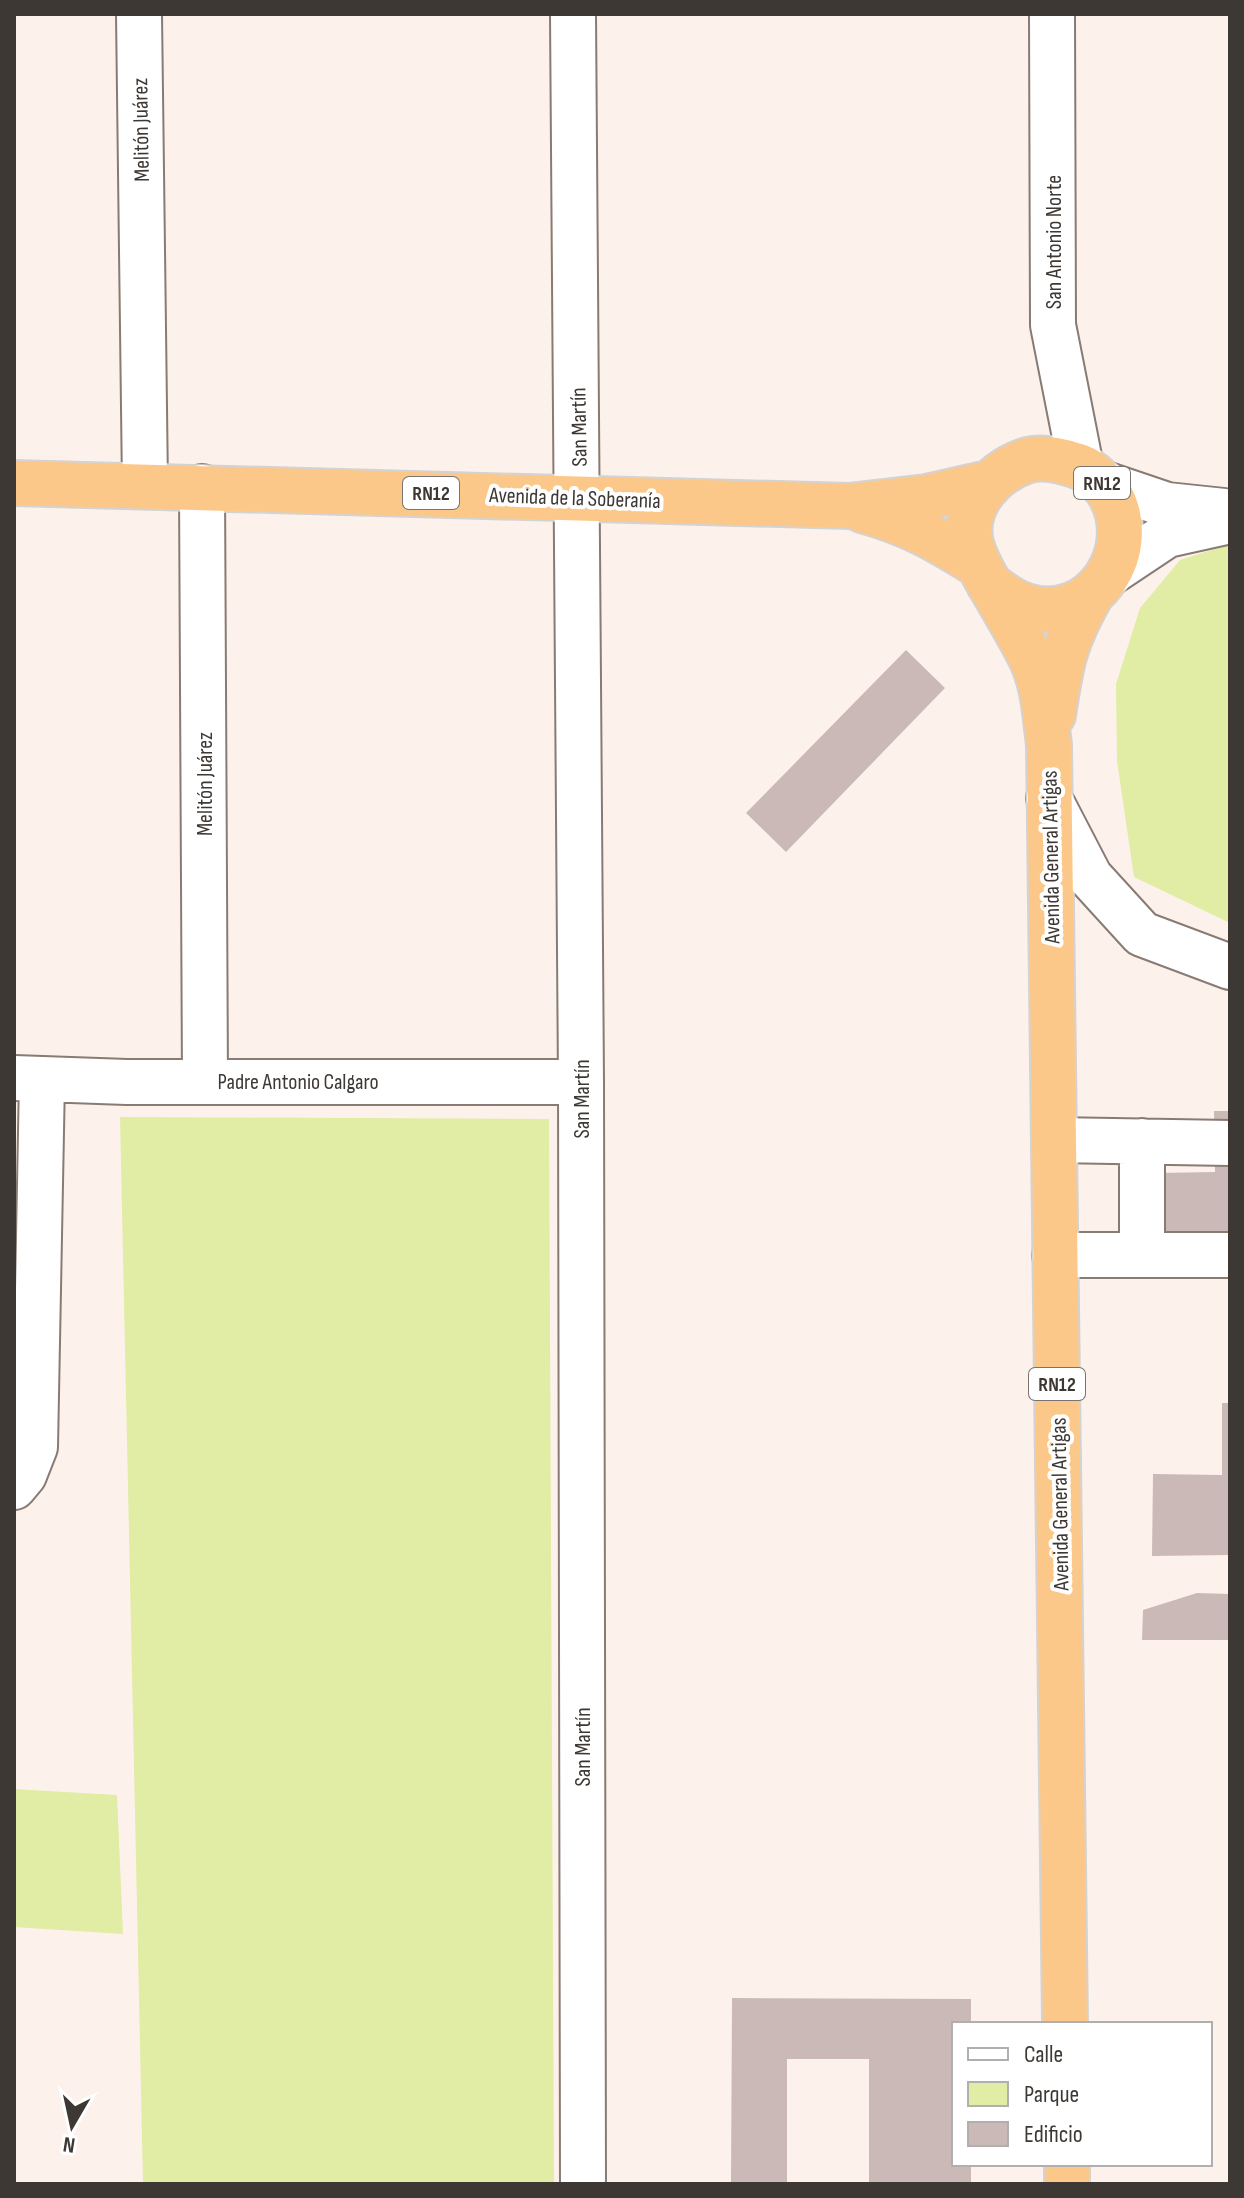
<svg xmlns="http://www.w3.org/2000/svg" width="1244" height="2198" font-family="'Sofia Sans Condensed',sans-serif">
<style>
.green{fill:#e1eca4}
.building{fill:#cab9b6}
.lines{fill:none;stroke-linecap:round;stroke-linejoin:round}
.minor-casing{stroke:#887b73;stroke-width:48}
.highway-casing{stroke:#d4d3d2;stroke-width:48}
.minor{stroke:#fff;stroke-width:44}
.highway{stroke:#fcc889;stroke-width:44}
.labels{text-anchor:middle;stroke-width:8;stroke-linejoin:round;paint-order:stroke}
.shield{fill:#fff;stroke:#777471;stroke-width:2}
.shield-label{font-size:20px;font-weight:bold;fill:#3d3834}
.street-label{font-size:22px;fill:#3d3834;stroke:#fff}
</style>
<rect width="100%" height="100%" fill="#fdf2eb"/>
<path class="green" d="M1230,544v379l-96,-46 -17,-116 -1,-77 24,-76 40,-48z
M120,1117l429,2 5,1065h-411z
M14,1789l103,6 6,139 -109,-7z"/>
<path class="building" d="M906,650l39,38 -159,164 -40,-39z
M1214,1111h16v123l-72,1 -1,-62 58,-1z
M1222,1403h8v152l-78,1 1,-82 69,1z
M1197,1593l33,1v46h-88l1,-30z
M732,1998l239,1v25h-17v140h17v20h-102v-125h-82v125h-56z"/>
<g class="lines">
<g class="minor-casing">
<path id="minor" d="M139,14l6,472
M573,14l8,1068 2,1102
M1052,14l1,311 28,142
M1102,483l65,22 57,6
M202,487l3,593
M1110,573l57,-38 63,-14
M1049,798l41,79 52,57 88,33
M14,1078l113,4h454
M1054,1140l176,3
M1055,1255h175
M1142,1255v-114
M14,1487l10,-12 11,-28 7,-368"/>
</g>
<g class="highway-casing">
<path id="highway" d="M14,483l835,23 78,-9 62,-14
M862,510c49,14 73,28 115,54
M989,584c12,9 22,17 37,22 67,21 118,-58 82,-115 -8,-12 -19,-22 -33,-26 -15,-5 -32,-9 -47,-5 -21,7 -36,18 -48,36 -23,36 -4,65 14,96 12,21 25,42 36,64 14,28 15,58 19,89l16,1279
M1053,715c8,-54 12,-75 39,-122
M1067,2164v20"/>
</g>
<use href="#minor" class="minor"/>
<use href="#highway" class="highway"/>
</g>
<g class="labels">
<g class="shield">
<rect x="1074" y="467" width="56" height="32" rx="6"/>
<rect x="403" y="477" width="56" height="32" rx="6"/>
<rect x="1029" y="1368" width="56" height="32" rx="6"/>
</g>
<g class="shield-label">
<text x="1102" y="490">RN12</text>
<text x="431" y="500">RN12</text>
<text x="1057" y="1391">RN12</text>
</g>
<g class="street-label">
<text transform="translate(140 130) rotate(-91)" y="8">Melitón Juárez</text>
<text transform="translate(1053 242) rotate(-90)" y="8">San Antonio Norte</text>
<text transform="translate(578 427) rotate(-91)" y="8">San Martín</text>
<text transform="translate(575 497) rotate(2)" y="8">Avenida de la Soberanía</text>
<text transform="translate(204 784) rotate(-90)" y="8">Melitón Juárez</text>
<text transform="translate(1050 857) rotate(-91)" y="8">Avenida General Artigas</text>
<text x="298" y="1089">Padre Antonio Calgaro</text>
<text transform="translate(581 1099) rotate(-90)" y="8">San Martín</text>
<text transform="translate(1059 1504) rotate(-91)" y="8">Avenida General Artigas</text>
<text transform="translate(582 1747) rotate(-90)" y="8">San Martín</text>
</g>
</g>
<rect width="1244" height="2198" fill="none" stroke="#3d3834" stroke-width="32"/>
<rect x="952" y="2022" width="260" height="144" fill="#ffffff" stroke="#b1afae" stroke-width="2"/>
<rect x="968" y="2048" width="40" height="12" fill="#ffffff" stroke="#b1afae" stroke-width="2"/>
<text x="1024" y="2062" font-size="24" fill="#3d3834">Calle</text>
<rect x="968" y="2082" width="40" height="24" fill="#e1eca4" stroke="#b1afae" stroke-width="2"/>
<text x="1024" y="2102" font-size="24" fill="#3d3834">Parque</text>
<rect x="968" y="2122" width="40" height="24" fill="#cab9b6" stroke="#b1afae" stroke-width="2"/>
<text x="1024" y="2142" font-size="24" fill="#3d3834">Edificio</text>
<g transform="translate(72 2126) rotate(189)" stroke="#ffffff" stroke-width="6" paint-order="stroke">
<path d="M0-6L14 30L0 20L-14 30Z" fill="#3d3834"/>
<text y="-12" font-size="22" font-weight="bold" text-anchor="middle" fill="#3d3834">N</text>
</g>
</svg>
